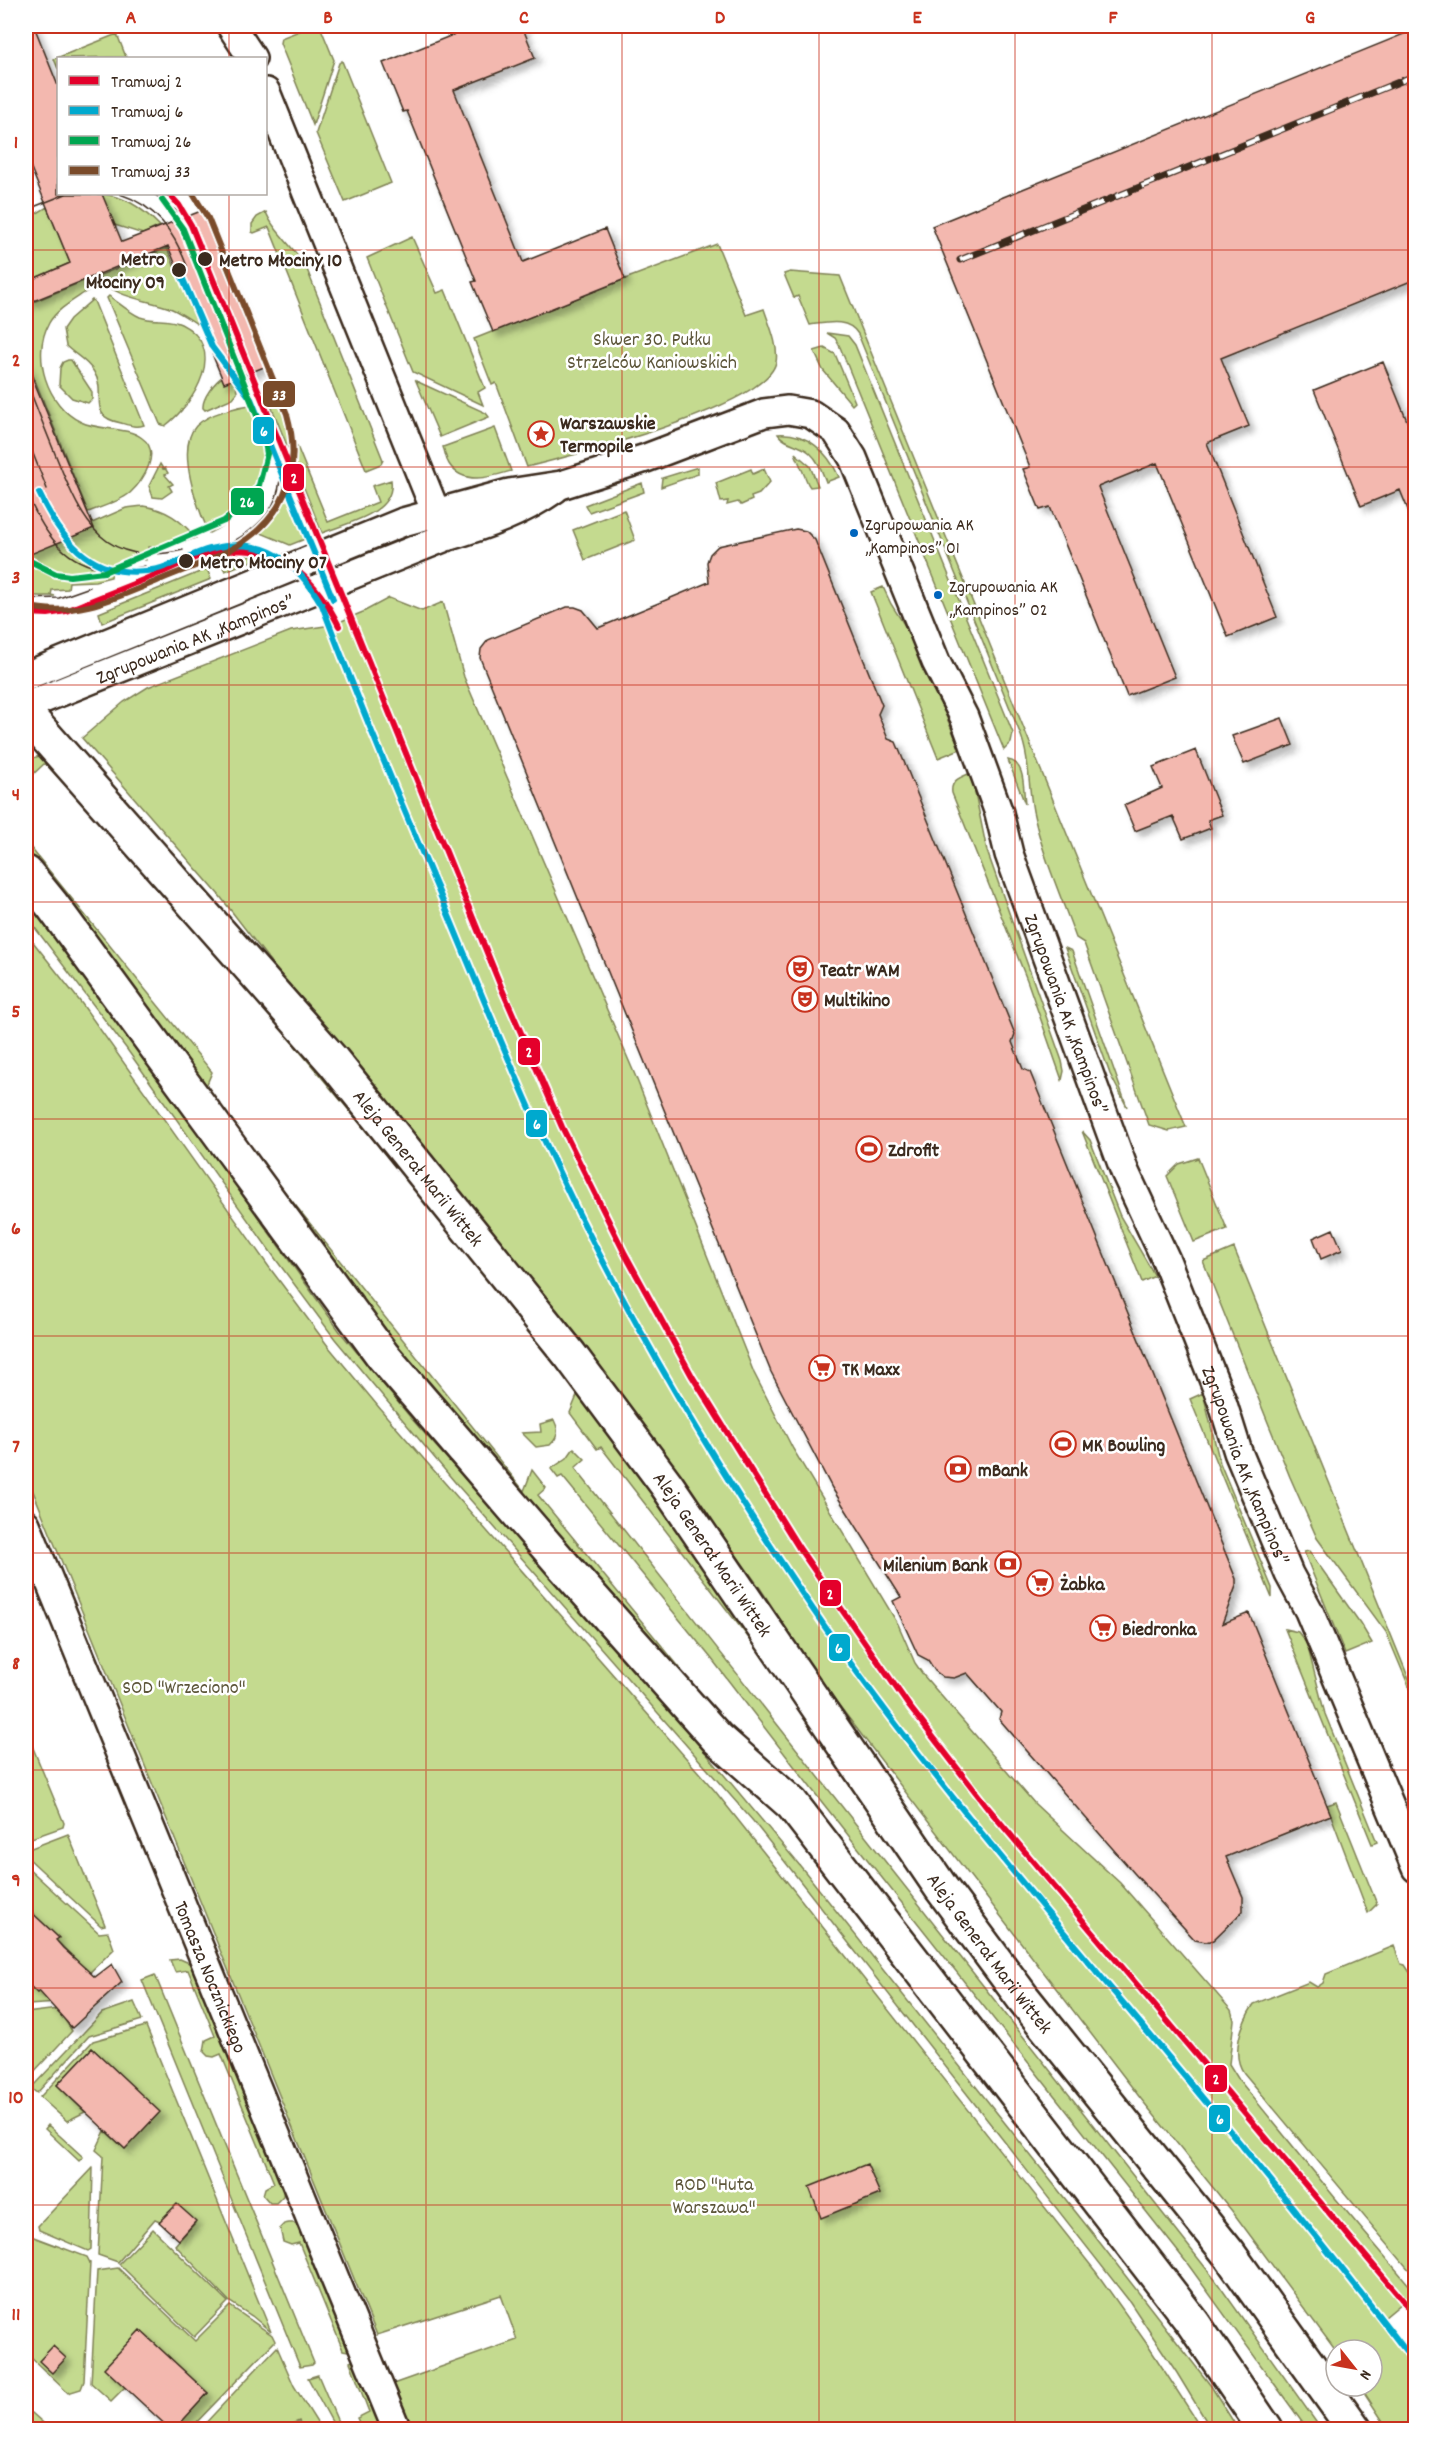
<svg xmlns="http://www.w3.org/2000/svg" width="1441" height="2455" font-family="Dekko,sans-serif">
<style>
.green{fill:#c4da8f;stroke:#808256;stroke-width:1.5}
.building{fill:#f3b8af;stroke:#3b2a1e;stroke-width:1.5;filter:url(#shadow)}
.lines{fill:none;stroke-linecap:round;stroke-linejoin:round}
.minor-casing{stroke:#3b2a1e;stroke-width:32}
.major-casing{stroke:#3b2a1e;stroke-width:38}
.minor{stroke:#fff;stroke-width:27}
.major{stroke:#fff;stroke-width:33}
.tram{stroke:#3b2a1e;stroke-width:1.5}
.rail-casing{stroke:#3b2a1e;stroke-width:7}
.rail{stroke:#fff;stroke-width:4.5;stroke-dasharray:14;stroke-linecap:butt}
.tram-1-casing{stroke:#fff;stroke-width:10}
.tram-2-casing{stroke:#fff;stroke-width:10}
.tram-3-casing{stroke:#fff;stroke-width:10}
.tram-4-casing{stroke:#fff;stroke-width:10}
.tram-1{stroke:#e4002b;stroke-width:6}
.tram-2{stroke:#00a9ce;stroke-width:6}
.tram-3{stroke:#00a651;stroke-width:6}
.tram-4{stroke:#7a4b2a;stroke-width:6}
.grid{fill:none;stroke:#c8321e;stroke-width:1.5;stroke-opacity:0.55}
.stop-dot{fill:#3b2a1e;stroke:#fff;stroke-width:2}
.bus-dot{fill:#0065bd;stroke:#fff;stroke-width:2}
.labels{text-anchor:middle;stroke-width:5;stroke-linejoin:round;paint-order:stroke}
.bus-label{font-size:18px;fill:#3b2a1e;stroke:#fff;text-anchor:start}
.stop-label{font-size:20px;font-weight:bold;fill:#3b2a1e;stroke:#fff;text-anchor:start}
.park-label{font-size:20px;fill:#5d563a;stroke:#fff}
.poi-label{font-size:20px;font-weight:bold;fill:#3b2a1e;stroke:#fff;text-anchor:start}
.street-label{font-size:20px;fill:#3b2a1e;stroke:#fff}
.line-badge{stroke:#fff;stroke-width:2}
.badge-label{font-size:16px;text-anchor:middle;font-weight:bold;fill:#fff}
.neatline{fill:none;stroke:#c8321e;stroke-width:2}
.grid-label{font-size:20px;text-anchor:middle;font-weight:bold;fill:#c8321e}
</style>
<defs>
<filter id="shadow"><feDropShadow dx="5.5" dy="5.5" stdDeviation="3" flood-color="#0004"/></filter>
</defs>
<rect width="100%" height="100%" fill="#fff"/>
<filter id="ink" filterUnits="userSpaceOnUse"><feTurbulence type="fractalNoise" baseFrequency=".0167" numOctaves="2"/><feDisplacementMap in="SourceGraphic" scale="12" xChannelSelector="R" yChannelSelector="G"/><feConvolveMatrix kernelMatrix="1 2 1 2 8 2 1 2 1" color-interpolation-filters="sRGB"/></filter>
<g filter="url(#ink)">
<path class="green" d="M312,26h8l14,34 -21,65 -33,-82 1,-5z
M117,34l9,23 -68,1v11l-4,-10z
M342,61l49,122 -46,19 -29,-69 23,-70z
M93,194c29,-1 48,13 67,32l-17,8 -38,-12z
M47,207l23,56 -44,19v-62z
M266,212c7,19 29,36 40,55l77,193 -2,4 -15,6 -97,-243 -15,6 -2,-1v-8l5,-7z
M412,237l25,56 8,-3 40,98 -7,4 5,13 -70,-33 -46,-114z
M717,244l29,71 18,-6c5,15 15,37 12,53 -9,45 -206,94 -249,105l-31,-84 -4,2 -18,-46 151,-60z
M167,248l30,75v1c-8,-5 -16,-11 -25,-15 -24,-10 -58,-10 -74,-33z
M790,272l50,4 346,851 -17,4 -20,-6 -65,-182 -8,-5c-15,-42 -34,-84 -43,-127 -5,-26 -3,-53 -13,-78l-162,-399c-10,-17 -32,-11 -48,-9l-12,-29 -4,2 -10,-24z
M86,280l1,11c-13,9 -30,18 -38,32 -18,33 -2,83 32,99 18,9 45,4 61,16 20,14 1,43 -12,55 -11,9 -29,14 -42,19l-62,-154v-53z
M109,296c10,7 20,16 31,21 13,5 28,1 41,7 48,24 14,79 -16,102l-5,-2 -53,-126z
M92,300l2,1 50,124c-8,3 -16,0 -23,-2 -36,-7 -13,-29 -27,-51 -7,-12 -19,-17 -28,-26l-3,-17 7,-10z
M827,333l21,3 7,9 158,388 -2,10 -7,7 -164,-403 -5,-9z
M824,348l11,6 20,48 -3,3 -29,-35 -9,-19z
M68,360h3l21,32v7l-4,4 -16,-5 -13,-13 1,-17 3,-6z
M224,376l12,8 1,9 -4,5 -28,12 -2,-2c-1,-10 12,-27 21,-32z
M416,381l70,32 3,4 -49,20z
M276,395l52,127 50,-20 -6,-16 19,-6c5,34 -45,43 -69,53l-54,-135z
M256,404c24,59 12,101 -47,129 -11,-24 -34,-84 -13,-107 12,-13 44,-20 60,-22z
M495,428l16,43c-20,6 -48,15 -62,-7 -4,-6 -3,-10 -6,-17z
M778,434c29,-2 50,18 61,43l-13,5c-4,-10 -7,-21 -16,-29 -9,-9 -26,-9 -32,-19z
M795,453l15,13 8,20 -8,1 -2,-3z
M160,464l3,5 2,-1 3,5 -3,2 8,9 -4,2 3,5 -10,7 -9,-1 -4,-11z
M698,467v7l-37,13 1,-9z
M751,469l2,5 11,-5 6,13 -11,12 -8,3 1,3 -11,5 -3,-3 -11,3 1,-4 -7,1 -5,-19z
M287,480l23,57 -20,8 -29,-12 19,-31z
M642,483l2,9 -55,20 -4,-7z
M143,506c23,3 38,14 53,32l-23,8 -25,1 -2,13 -18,-1 -1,8h-15l-1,10 -16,4 -26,1 -1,7 -16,1 -1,5 4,1h-29v-44l100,-44z
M624,510l11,30 -50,20 -12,-30z
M244,555l15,3 -34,13 -7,-13z
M207,569l4,10 -109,44 -3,-10z
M301,576l5,5 -244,99 -4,-6z
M883,587l8,17 23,36 46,109 -22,9 -67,-166z
M389,598l33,13 21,-9 21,75 171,398 119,298 39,76 105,175 17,39 9,13 111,128 85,79 111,127 3,10 -5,44 10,16 97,119 79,93v15l-7,-9 -24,20 31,44v67h-27l-28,-43h12v-36l-36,1 -104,-140 -91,-112 -323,-421 -58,-90 -88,-122 -389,-488 -64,-83 -137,-157 42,-36 24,-15 143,-56 41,-6 31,-13z
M43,755l273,307 171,216c-143,-175 -287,-350 -442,-515l-19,18v-21z
M1008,760c18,2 15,29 17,44z
M971,773l16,78 75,210 2,10 -2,9 -35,-100 -75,-187c-2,-13 9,-16 19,-20z
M26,842l186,230 -8,19 320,400 8,-21 14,18 -8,7 142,173 -1,4c-98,-108 -198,-215 -288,-330 -89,-113 -171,-231 -255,-348 -35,-48 -74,-94 -110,-141z
M26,901l88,115 227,317 70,85 263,297 132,158 284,357 121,156 27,43h-27l-34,-56 -47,-71 -377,-481 -294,-334 -124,-148 -58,-78 -151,-213 -100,-132z
M26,933l56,71 187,263 59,79 59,71 328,374 381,481 51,72 55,85h-789l-20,-45 124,-44 -16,-45 -124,40 -351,-861z
M1065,948l7,3 55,156 -17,-33z
M1082,1131l8,9 30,76 35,60 -13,6z
M1198,1158l29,71 -33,13 -27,-66 12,-12z
M1234,1248l181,446v7l-29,-69 -69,-94 -27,-61 -87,-216z
M579,1391l118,159 71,108 -3,1 -164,-212 -4,2 -27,-36z
M1203,1393l17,70 52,125v10l-82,-199z
M554,1420c5,9 4,18 -4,25l-14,2 -14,-14 19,-1 -1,-8z
M574,1448l11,11 -10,9 641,813 105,148h-14l-120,-166 -373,-471 -103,-134 -149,-182 -4,2 -7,-9 16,-11z
M1309,1551l51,72 12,20 -27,11 -41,-102z
M1285,1629l13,3 9,12 18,70 52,128 -5,2z
M26,1731l38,92 -1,4 -37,13v-36l6,-7 -6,-7z
M1336,1802l41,102 -9,9 -41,-108z
M68,1834l37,91 -4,1 -75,-70v-6z
M26,1866l73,67 9,-1 6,17 -56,54 -30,2 -2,-2v-21l11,11 38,-34 -19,-19 2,-2 -31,-29 -1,2z
M1394,1946l7,18 4,1 10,15v297l-171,-204c-14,-19 -2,-51 10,-69l55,-22 8,5 6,-4 3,-9z
M180,1959l9,4 6,6 89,218 -1,9 -7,7h-6l-7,-8 2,-7 9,-5 -53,-129 -7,3 -6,-1 -4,-4 2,-12 9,-4 -27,-66 -13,2 -5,-12z
M155,1975l159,388 -2,2 -12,2 -158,-387z
M134,2002l8,18 -53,16 -52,57 -4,-3v-4l69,-73z
M58,2009l14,22 -42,45c1,-22 -4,-42 -4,-63z
M146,2026l125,306 -19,-16 -22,-14 -55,-57 20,-22 -17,-17 -16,16 -7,-3 -37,43 -20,-7 5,-99 -7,-6 9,-19 20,18 34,-37 -67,-64 -35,37 28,27 -18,9 -27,-24 53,-56z
M48,2125l35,32 -4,4 -34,-32z
M93,2168l-2,81 -3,2 -49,-21 -1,-4z
M289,2223h5l8,8 48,117 -2,3 -5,-1 -44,-107 -8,2 -8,-3 -3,-14 4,-4z
M153,2229l75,73 -34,35 -75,-73z
M31,2236l56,21 3,6 -6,118 -3,8 -13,4 -42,-40v-110z
M118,2268l77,73 35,-35 42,29 3,6 -85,88h-16l34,-36 -68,-63 -35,38 20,19 -14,14 -20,-18 6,-112z
M277,2347l17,39 27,43h-18l-4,-8 -19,8h-80z
M355,2360l29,69h-22l-5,-11 12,-6 -19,-50z
M318,2375l23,54h-5l-28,-51z
M32,2413l18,16h-24v-13z"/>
<path class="building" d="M26,26h8l24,60v108h44l20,48 79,-31 63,156 -40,16 -56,-137 -142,58v-22l44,-19 -44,-107z
M475,26h47l13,32 -81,32 69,172 82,-33 20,50 -132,53 -21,-50 4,-1 -69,-170 -4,1 -20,-49z
M1416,29v250l-195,79 28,68 -42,17 70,174 -49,20 -71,-174 -59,24 77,190 -48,19 -77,-189 -10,3 -17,-41 7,-2 -98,-241z
M26,362l68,166 -68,28z
M1383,362l33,81 -1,84 -15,-37 -39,16 -47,-116z
M796,529l10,2 9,9 67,165 -4,9 10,25 8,3 119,292 -3,8 11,27 7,3 206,507v7l-14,38 27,-11 82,202 -105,42 17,40v14l-30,29 -7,2 -11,-2 -61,-67 -135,-154 2,-7 -34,-39 -13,5 -11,-1 -8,-6 -7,-11 -10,-5 -25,-54 8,-4 -69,-109 -61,-116 -291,-714 1,-9 7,-9 79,-33h8l8,3 15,18 68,-28 43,-18 -2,-20 3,-8 8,-8z
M1282,718l11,27 -49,19 -12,-28z
M1196,750l26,65 -14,5 3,8 -28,11 -10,-23 -38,15 -11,-26 38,-17 -9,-21z
M1333,1229l9,21 -21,9 -8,-21z
M26,1907l33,31 -3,2 7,8 32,29 17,-13 10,18 -50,46 -33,-37 -2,2 -11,-11z
M92,2048l68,64 -35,37 -68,-64z
M867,2164l13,30 -59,24 -12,-31z
M177,2204l19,17 -17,19 -20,-18z
M140,2330l68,63 -34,37h-3l-67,-62z
M53,2346l13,12 -14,15 -13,-12z"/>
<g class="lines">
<g class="minor-casing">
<g id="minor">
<path d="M231,26l21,32"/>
<path d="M266,92l177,438"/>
<path id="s1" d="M26,676l377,-154 106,-29 52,-8 85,-27 118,-45 24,-3 23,4 25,17 17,27 83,204 28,55 35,96 10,41 116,318 41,88 56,141 16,51 51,122 20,37 107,257"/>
<path id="s2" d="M26,706l420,-169c40,-12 75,-24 109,-48"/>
<path id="s3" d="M26,1524l371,906"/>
</g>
</g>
<g class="major-casing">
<g id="major">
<path id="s4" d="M26,714l307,347 237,294 96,129 276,405 81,109 206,256 126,176"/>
<path d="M26,873l26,32 331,451 179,208 155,174 75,66 401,519 73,107"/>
</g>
</g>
<use href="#minor" class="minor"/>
<use href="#major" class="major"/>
<path class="tram" d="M120,194c36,12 54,38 67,72
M154,194l27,20 19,33
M26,210l40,-16
M26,380c10,27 21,54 32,81 25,62 46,107 125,89
M26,436l21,53
M26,491c22,56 54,90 119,75
M210,553c61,-26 84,-58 63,-125
M26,599l33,-1 31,-11"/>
<g class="rail-casing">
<path id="rail" d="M960,260l456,-185"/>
</g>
<use href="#rail" class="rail"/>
<g class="tram-1-casing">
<path id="tram-1" d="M169,194l10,11 12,20 310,762 61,140 63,127 67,122 107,172 110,158 79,102 428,508
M26,613l22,1 18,-3c31,-13 63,-25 94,-38 17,-7 34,-17 52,-20 62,-13 101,20 127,73"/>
</g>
<g class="tram-2-casing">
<path id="tram-2" d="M179,270l33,77 39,52 82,200
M39,493c24,51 57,90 119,76 18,-5 34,-15 52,-20 53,-14 86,11 112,56 38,101 80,200 122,299 44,106 87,213 138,316 73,146 159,286 252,420 86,122 183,237 279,351 101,120 201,240 296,364"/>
</g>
<g class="tram-3-casing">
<path id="tram-3" d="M30,561l26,13 14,2 34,-4 120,-51 21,-16 14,-20 8,-31 -4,-23 -80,-202 -21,-29"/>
</g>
<g class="tram-4-casing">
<path id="tram-4" d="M26,606c49,13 92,-9 136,-27 21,-9 44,-16 64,-27 56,-29 78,-77 61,-138l-79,-196 -15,-24"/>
</g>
<use href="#tram-1" class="tram-1"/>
<use href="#tram-2" class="tram-2"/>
<use href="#tram-3" class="tram-3"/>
<use href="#tram-4" class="tram-4"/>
</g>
</g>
<path class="grid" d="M229,26v32M426,26v2404M622,26v2404M819,26v2404M1015,26v2404M1212,26v2404M229,194v2236M26,250h1390M26,467h1390M26,685h1390M26,902h1390M26,1119h1390M26,1336h1390M26,1553h1390M26,1770h1390M26,1988h1390M26,2205h1390"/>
<defs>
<g id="sight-ring" transform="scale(1.35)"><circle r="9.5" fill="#fff" stroke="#c8321e" stroke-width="1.5"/><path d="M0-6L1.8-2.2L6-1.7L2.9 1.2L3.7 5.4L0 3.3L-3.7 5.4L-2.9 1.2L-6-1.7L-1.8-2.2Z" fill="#c8321e"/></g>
<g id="theatre-ring" transform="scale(1.35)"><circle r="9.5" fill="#fff" stroke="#c8321e" stroke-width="1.5"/><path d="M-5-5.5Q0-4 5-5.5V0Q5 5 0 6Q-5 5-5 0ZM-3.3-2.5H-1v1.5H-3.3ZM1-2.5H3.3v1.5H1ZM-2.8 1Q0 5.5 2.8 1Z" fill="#c8321e"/></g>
<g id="stadium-ring" transform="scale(1.35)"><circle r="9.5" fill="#fff" stroke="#c8321e" stroke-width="1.5"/><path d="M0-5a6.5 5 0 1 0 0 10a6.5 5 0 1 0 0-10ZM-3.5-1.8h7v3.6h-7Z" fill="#c8321e"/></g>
<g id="supermarket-ring" transform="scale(1.35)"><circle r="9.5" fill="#fff" stroke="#c8321e" stroke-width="1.5"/><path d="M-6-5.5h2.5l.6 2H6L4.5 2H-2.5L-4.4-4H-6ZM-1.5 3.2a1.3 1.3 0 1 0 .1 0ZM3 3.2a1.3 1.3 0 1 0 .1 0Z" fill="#c8321e"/></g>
<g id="bank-ring" transform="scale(1.35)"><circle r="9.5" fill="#fff" stroke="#c8321e" stroke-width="1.5"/><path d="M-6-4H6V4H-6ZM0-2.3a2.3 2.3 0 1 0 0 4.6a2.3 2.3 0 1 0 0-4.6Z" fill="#c8321e"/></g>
</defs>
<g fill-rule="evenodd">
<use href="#sight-ring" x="541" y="434"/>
<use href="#theatre-ring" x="800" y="969"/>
<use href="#theatre-ring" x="805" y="999"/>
<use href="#stadium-ring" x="869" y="1149"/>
<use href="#supermarket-ring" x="822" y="1368"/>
<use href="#stadium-ring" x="1063" y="1444"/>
<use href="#bank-ring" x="958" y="1469"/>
<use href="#bank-ring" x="1008" y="1564"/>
<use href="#supermarket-ring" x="1040" y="1583"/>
<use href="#supermarket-ring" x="1103" y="1628"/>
</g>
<g class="stop-dot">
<circle cx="205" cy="259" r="8"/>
<circle cx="179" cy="270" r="8"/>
<circle cx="186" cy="561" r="8"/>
</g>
<g class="bus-dot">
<circle cx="854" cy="533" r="5"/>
<circle cx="938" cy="595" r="5"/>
</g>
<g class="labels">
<g class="bus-label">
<text x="865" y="530">Zgrupowania AK<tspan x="865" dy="23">„Kampinos” 01</tspan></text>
<text x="949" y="592">Zgrupowania AK<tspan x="949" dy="23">„Kampinos” 02</tspan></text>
</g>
<g class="stop-label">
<text x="165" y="265" text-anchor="end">Metro<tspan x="165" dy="23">Młociny 09</tspan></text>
<text x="219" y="266">Metro Młociny 10</text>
<text x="200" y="568">Metro Młociny 07</text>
</g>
<g class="park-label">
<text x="652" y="345">Skwer 30. Pułku<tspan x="652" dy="23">Strzelców Kaniowskich</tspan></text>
<text x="184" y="1693">SOD "Wrzeciono"</text>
<text x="714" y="2190">ROD "Huta<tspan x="714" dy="23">Warszawa"</tspan></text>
</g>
<g class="poi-label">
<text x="560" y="429">Warszawskie<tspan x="560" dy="23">Termopile</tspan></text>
<text x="820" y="976">Teatr WAM</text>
<text x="824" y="1006">Multikino</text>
<text x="888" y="1156">Zdrofit</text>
<text x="842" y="1375">TK Maxx</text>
<text x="1082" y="1451">MK Bowling</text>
<text x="978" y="1476">mBank</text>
<text x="988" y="1571" text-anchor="end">Milenium Bank</text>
<text x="1060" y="1590">Żabka</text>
<text x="1122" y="1635">Biedronka</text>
</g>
<g class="street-label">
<text dy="7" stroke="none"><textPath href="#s2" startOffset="182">Zgrupowania AK „Kampinos”</textPath></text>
<text dy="7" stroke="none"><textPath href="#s1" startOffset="1491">Zgrupowania AK „Kampinos”</textPath></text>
<text dy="7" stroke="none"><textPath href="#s4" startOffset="600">Aleja Generał Marii Wittek</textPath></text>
<text dy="7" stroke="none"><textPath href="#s1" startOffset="1977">Zgrupowania AK „Kampinos”</textPath></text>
<text dy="7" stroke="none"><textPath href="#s4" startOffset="1086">Aleja Generał Marii Wittek</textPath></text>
<text dy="7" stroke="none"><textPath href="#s4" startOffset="1572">Aleja Generał Marii Wittek</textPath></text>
<text dy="7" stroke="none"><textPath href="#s3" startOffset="489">Tomasza Nocznickiego</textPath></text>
</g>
</g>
<g class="line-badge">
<rect x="262" y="380" width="34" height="28" rx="6" fill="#7a4b2a"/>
<rect x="252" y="416" width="23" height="29" rx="6" fill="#00a9ce"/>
<rect x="282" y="463" width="23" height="29" rx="6" fill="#e4002b"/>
<rect x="230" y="487" width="35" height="29" rx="6" fill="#00a651"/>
<rect x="517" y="1037" width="24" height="29" rx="6" fill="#e4002b"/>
<rect x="525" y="1109" width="23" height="29" rx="6" fill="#00a9ce"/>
<rect x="819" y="1579" width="23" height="28" rx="6" fill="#e4002b"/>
<rect x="828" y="1633" width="23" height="29" rx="6" fill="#00a9ce"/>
<rect x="1204" y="2064" width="24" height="29" rx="6" fill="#e4002b"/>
<rect x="1208" y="2104" width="23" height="29" rx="6" fill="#00a9ce"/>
</g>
<g class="badge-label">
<text x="279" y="400">33</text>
<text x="264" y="436">6</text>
<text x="294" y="483">2</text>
<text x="247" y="507">26</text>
<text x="529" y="1057">2</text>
<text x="537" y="1129">6</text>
<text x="830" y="1599">2</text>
<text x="839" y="1653">6</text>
<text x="1216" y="2084">2</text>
<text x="1220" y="2124">6</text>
</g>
<rect width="1441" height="2455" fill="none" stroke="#fff" stroke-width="66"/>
<rect x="57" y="57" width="210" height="138" fill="#ffffff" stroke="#b1aaa5" stroke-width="1.5"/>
<rect x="69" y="76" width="30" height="9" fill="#e4002b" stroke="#b1aaa5" stroke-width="1.5"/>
<text x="111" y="87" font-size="18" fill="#3b2a1e">Tramwaj 2</text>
<rect x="69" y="106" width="30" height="9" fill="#00a9ce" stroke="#b1aaa5" stroke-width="1.5"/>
<text x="111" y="117" font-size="18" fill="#3b2a1e">Tramwaj 6</text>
<rect x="69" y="136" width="30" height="9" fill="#00a651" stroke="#b1aaa5" stroke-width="1.5"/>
<text x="111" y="147" font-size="18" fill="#3b2a1e">Tramwaj 26</text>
<rect x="69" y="166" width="30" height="9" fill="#7a4b2a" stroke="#b1aaa5" stroke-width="1.5"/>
<text x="111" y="177" font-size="18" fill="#3b2a1e">Tramwaj 33</text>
<g transform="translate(1354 2368) rotate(121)"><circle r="28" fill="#ffffff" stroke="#b1aaa5" stroke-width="1.5"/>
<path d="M0-4.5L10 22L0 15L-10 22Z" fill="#c8321e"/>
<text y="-9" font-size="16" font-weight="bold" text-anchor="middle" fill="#3b2a1e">N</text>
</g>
<rect x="33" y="33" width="1375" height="2389" class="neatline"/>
<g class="grid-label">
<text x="131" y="23">A</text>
<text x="328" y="23">B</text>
<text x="524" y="23">C</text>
<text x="720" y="23">D</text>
<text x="917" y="23">E</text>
<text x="1113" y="23">F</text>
<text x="1310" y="23">G</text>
<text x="16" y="148">1</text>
<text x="16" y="366">2</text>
<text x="16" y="583">3</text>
<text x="16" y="800">4</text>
<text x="16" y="1017">5</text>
<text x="16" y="1234">6</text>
<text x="16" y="1452">7</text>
<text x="16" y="1669">8</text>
<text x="16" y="1886">9</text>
<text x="16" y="2103">10</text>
<text x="16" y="2320">11</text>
</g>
</svg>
